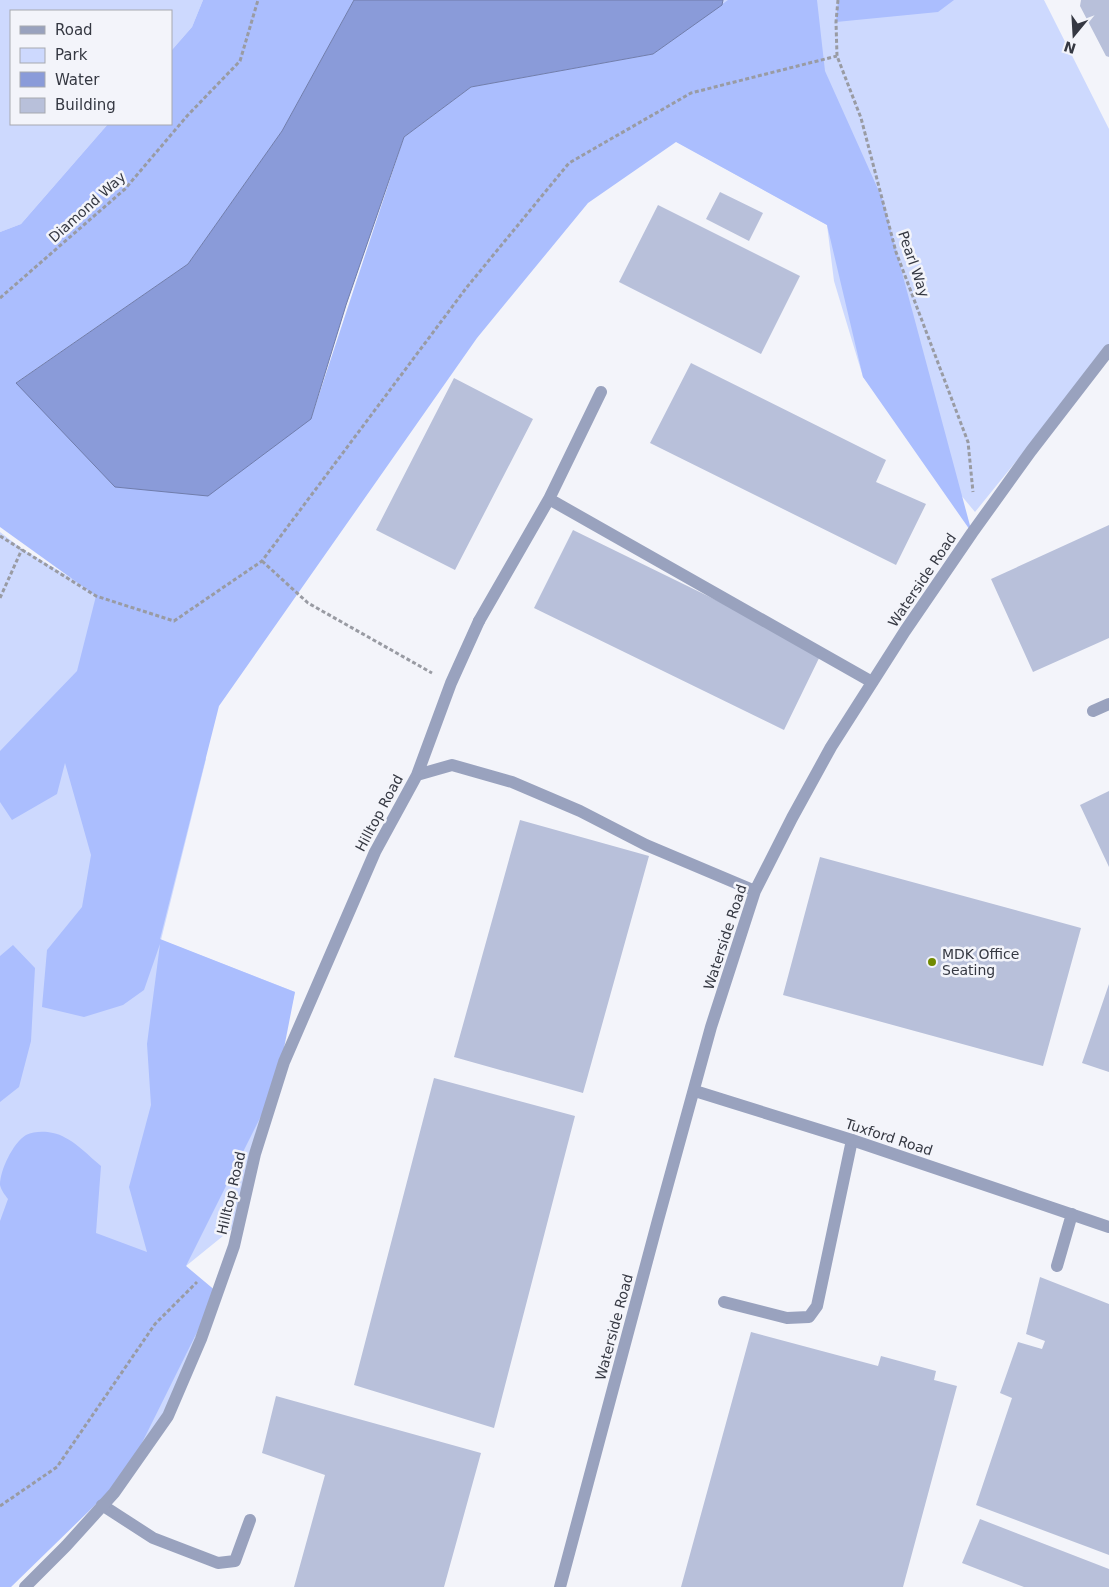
<svg xmlns="http://www.w3.org/2000/svg" width="1109" height="1587" font-family="'DejaVu Sans',sans-serif">
<style>
.green{fill:#cdd9fe}
.forest{fill:#abbefe}
.water{fill:#8a9bd9;stroke:#707dac}
.building{fill:#b8c0da}
.lines{fill:none;stroke-linecap:round;stroke-linejoin:round}
.path{stroke:#999ba3;stroke-width:3;stroke-dasharray:4 2.5;stroke-linecap:butt}
.lane{stroke:#99a2be;stroke-width:12}
.street{stroke:#99a2be;stroke-width:12}
.poi-dot{fill:#718a00;stroke:#f3f4fa;stroke-width:2}
.labels{text-anchor:middle;stroke-width:5;stroke-linejoin:round;paint-order:stroke}
.street-label{font-size:14px;fill:#353842;stroke:#f3f4fa}
.poi-label{font-size:14px;fill:#353842;stroke:#f3f4fa;text-anchor:start}
</style>
<rect width="100%" height="100%" fill="#f3f4fa"/>
<path class="green" d="M0,0h203l-11,27 -21,24v-40h-160v113h97l-87,100 -21,8z
M723,0h321l65,129v218l-134,165 -112,-135 -29,-96 -7,-56 -150,-83z
M0,532l22,17 88,52 96,158 -45,181 134,52 -56,231 -53,43 23,51 -59,124 -146,146h-4z"/>
<path class="forest" d="M203,0h151l-72,131 -94,133 -171,118 294,37 93,-282 67,-50 182,-33 75,-54h89l8,71 57,127 90,335 -109,-156 -36,-152 -151,-83 -88,61 -111,135 -258,368 -59,233 135,53 -18,92 -91,182 31,26 -91,183 -115,112h-11v-366l8,-22c-3,-4 -7,-9 -8,-14 0,-15 13,-42 26,-50 8,-4 19,-4 27,-2 17,3 35,22 48,33l-5,67 51,19 -18,-65 22,-82 -4,-61 13,-100 -16,46 -21,15 -39,12 -42,-10 5,-57 35,-43 9,-52 -26,-92 -8,31 -45,26 -12,-18v-51l77,-80 19,-75 -96,-69v-295l21,-8 87,-100h63v-73l21,-24z
M838,0h116l-16,12 -102,10z
M13,945l22,23 -4,73 -12,46 -19,15v-146z"/>
<path class="water" d="M354,0h369l-1,5 -69,49 -182,33 -67,50 -58,168 -35,114 -103,77 -93,-9 -99,-104 172,-119 94,-133z"/>
<path class="building" d="M1081,0h28v57l-3,-1 -26,-50z
M720,192l43,21 -14,28 -43,-22z
M658,205l142,71 -39,78 -142,-72z
M691,363l195,97 -10,22 50,22 -30,61 -246,-122z
M454,378l79,41 -78,151 -79,-40z
M1109,525v113l-76,34 -42,-93z
M573,530l249,122 -38,78 -250,-122z
M1109,791v76l-29,-62z
M520,820l129,36 -66,237 -129,-36z
M820,857l261,71 -38,138 -260,-71z
M1109,984v88l-27,-9z
M434,1078l141,38 -81,312 -140,-43z
M1040,1277l69,27v251l-133,-50 36,-107 -12,-5 18,-51 24,7 3,-8 -19,-7z
M751,1332l127,34 3,-10 55,15 -2,9 23,6 -54,201h-222z
M276,1396l205,57 -37,134h-150l31,-112 -63,-22z
M980,1519l129,50v18h-85l-62,-24z"/>
<g class="lines">
<path class="path" d="M838,0l-2,22 1,34 24,62 35,134 72,190 5,50
M0,298l125,-109 62,-73 53,-55 18,-61
M0,536l96,60 78,25 88,-60 205,-274 102,-124 122,-70 146,-37
M262,561l46,42 124,70
M0,598l22,-49
M0,1506l57,-39 98,-143 42,-42"/>
<path class="lane" d="M601,392l-52,107 323,183
M479,621l70,-122
M1093,711l16,-7
M724,1302l63,16 22,-1 8,-11 35,-166
M102,1505l51,33 65,25 17,-2 15,-41"/>
<path class="street" d="M417,775l35,-10 60,17 68,29 66,34 109,46
M695,1091l157,49 257,87
M1057,1266l15,-52
M25,1587l41,-41 48,-53 54,-77 33,-77 33,-93 21,-92 29,-92 91,-210 42,-77 34,-92 28,-62
M560,1587l98,-367 53,-193 44,-136 37,-73 39,-71 74,-116 67,-98 59,-82 78,-101"/>
</g>
<circle class="poi-dot" cx="932" cy="962" r="5"/>
<g class="labels">
<g class="street-label">
<text transform="translate(87 207) rotate(-42)" y="5">Diamond Way</text>
<text transform="translate(914 264) rotate(71)" y="5">Pearl Way</text>
<text transform="translate(922 580) rotate(-56)" y="5">Waterside Road</text>
<text transform="translate(379 813) rotate(-62)" y="5">Hilltop Road</text>
<text transform="translate(725 937) rotate(-72)" y="5">Waterside Road</text>
<text transform="translate(889 1137) rotate(18)" y="5">Tuxford Road</text>
<text transform="translate(231 1193) rotate(-77)" y="5">Hilltop Road</text>
<text transform="translate(614 1327) rotate(-75)" y="5">Waterside Road</text>
</g>
<g class="poi-label">
<text x="942" y="959">MDK Office<tspan x="942" dy="16">Seating</tspan></text>
</g>
</g>
<rect x="10" y="10" width="162" height="115" fill="#f3f4fa" stroke="#a7a9b0"/>
<rect x="20" y="26" width="25" height="8" fill="#99a2be" stroke="#a7a9b0"/>
<text x="55" y="35" font-size="15" fill="#353842">Road</text>
<rect x="20" y="48" width="25" height="15" fill="#cdd9fe" stroke="#a7a9b0"/>
<text x="55" y="60" font-size="15" fill="#353842">Park</text>
<rect x="20" y="72" width="25" height="15" fill="#8a9bd9" stroke="#a7a9b0"/>
<text x="55" y="85" font-size="15" fill="#353842">Water</text>
<rect x="20" y="98" width="25" height="15" fill="#b8c0da" stroke="#a7a9b0"/>
<text x="55" y="110" font-size="15" fill="#353842">Building</text>
<g transform="translate(1074 35) rotate(198)" stroke="#f3f4fa" stroke-width="4" paint-order="stroke">
<path d="M0-4L9 19L0 12L-9 19Z" fill="#353842"/>
<text y="-8" font-size="14" font-weight="bold" text-anchor="middle" fill="#353842">N</text>
</g>
</svg>
